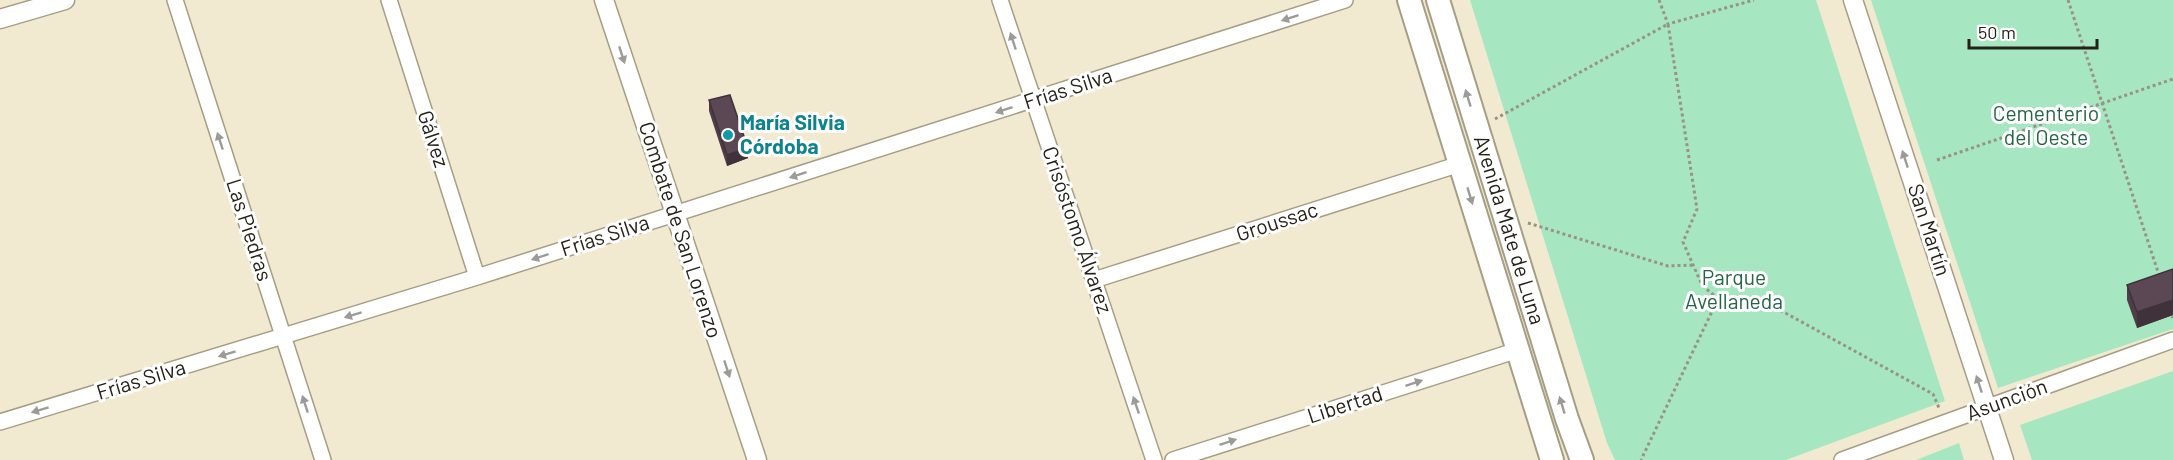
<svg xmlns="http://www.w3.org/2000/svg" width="2173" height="460" font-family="Barlow,sans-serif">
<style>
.green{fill:#a6e7c1}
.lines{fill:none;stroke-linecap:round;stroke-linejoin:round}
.minor-casing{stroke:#a59e85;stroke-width:18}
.tertiary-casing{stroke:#a59e85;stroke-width:21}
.primary-casing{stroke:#a59e85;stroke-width:26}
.path{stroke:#999381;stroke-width:3;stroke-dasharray:3 3;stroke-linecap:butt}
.minor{stroke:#fff;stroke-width:15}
.tertiary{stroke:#fff;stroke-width:18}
.primary{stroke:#fff;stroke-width:22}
.wall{fill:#4f3d48}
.shaded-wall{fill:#40323b}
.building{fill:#5c4754;stroke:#40323b;stroke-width:1.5}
.oneway{fill:#9c9b97}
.culture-dot{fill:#0f9aa8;stroke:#fff;stroke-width:2}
.labels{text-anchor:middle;stroke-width:6;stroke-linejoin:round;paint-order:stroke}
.street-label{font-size:21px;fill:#242118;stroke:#fff}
.park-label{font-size:21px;fill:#256545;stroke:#fff}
.culture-label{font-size:21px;font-weight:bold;fill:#0d838f;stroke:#fff;text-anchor:start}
</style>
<rect width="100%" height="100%" fill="#f2ead0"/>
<path class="green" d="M1470,0h346l129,401 -159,59h-171l-8,-17z
M1871,0h302v329l-175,59z
M2173,371v89h-141l-12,-35z
M1959,443l5,17h-48z"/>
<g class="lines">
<g class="minor-casing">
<path id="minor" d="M175,0l148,460
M389,0l88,277
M1000,0l154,460
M1094,280l366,-116
M0,422l477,-145 868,-277
M1173,460l345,-110
M1842,460l331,-120"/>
</g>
<g class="tertiary-casing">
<path id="tertiary" d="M604,0l153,460
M1853,0l151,460
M0,19l65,-19"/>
</g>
<g class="primary-casing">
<path id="primary" d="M1409,0l143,460
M1438,0l129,419 15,41"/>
</g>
<path class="path" d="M1659,0l9,24 86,-24
M2068,0l92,278
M1495,119l173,-95 29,185 -14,33 19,43 16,14 -77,161
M1937,160l236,-81
M1528,223l140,43 25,-1
M1718,299l9,3 31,-4 175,96 6,14
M2172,316l1,2"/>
<use href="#minor" class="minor"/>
<use href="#tertiary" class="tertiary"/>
<use href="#primary" class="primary"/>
</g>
<path class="wall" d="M709,100l39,58 -21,8 -18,-55z
M2173,269v46l-36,13 -10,-28v-15z"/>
<path class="shaded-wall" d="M748,148v10l-21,8v-11z
M2173,300v15l-36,13v-16z"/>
<path class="building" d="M730,95l18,53 -21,7 -18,-55z
M2173,269v31l-36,12 -10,-27z"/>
<defs><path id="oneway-solid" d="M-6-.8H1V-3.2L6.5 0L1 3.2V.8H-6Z" transform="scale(1.5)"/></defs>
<g class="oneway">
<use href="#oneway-solid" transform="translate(1290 18) rotate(162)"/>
<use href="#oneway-solid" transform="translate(1013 41) rotate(-108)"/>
<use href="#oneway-solid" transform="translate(622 55) rotate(72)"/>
<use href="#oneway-solid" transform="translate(1468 98) rotate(-107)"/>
<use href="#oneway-solid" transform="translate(1004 110) rotate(162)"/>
<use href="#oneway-solid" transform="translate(220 141) rotate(-108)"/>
<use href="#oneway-solid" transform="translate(1905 159) rotate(-108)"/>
<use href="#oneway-solid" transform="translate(798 175) rotate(162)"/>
<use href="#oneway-solid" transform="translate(1470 196) rotate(73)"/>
<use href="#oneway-solid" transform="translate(540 257) rotate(162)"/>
<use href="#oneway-solid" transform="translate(353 315) rotate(163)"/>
<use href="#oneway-solid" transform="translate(227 354) rotate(163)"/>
<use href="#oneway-solid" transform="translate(727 369) rotate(72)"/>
<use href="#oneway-solid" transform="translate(1414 383) rotate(-18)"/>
<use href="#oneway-solid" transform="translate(1979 384) rotate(-108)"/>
<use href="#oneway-solid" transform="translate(305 404) rotate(-108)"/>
<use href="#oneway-solid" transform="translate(1136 405) rotate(-109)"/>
<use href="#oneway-solid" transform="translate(1562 405) rotate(-107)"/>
<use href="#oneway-solid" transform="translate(40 410) rotate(163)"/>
<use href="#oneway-solid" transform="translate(1228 442) rotate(-18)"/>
</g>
<circle class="culture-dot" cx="728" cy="135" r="6"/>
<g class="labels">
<g class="street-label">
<text transform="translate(1068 89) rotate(-18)" y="7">Frías Silva</text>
<text transform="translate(433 139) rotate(72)" y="7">Gálvez</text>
<text transform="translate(1277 222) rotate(-18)" y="7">Groussac</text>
<text transform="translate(249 230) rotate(72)" y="7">Las Piedras</text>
<text transform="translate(680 230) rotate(72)" y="7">Combate de San Lorenzo</text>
<text transform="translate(1077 230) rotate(71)" y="7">Crisóstomo Álvarez</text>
<text transform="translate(1509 230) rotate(73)" y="7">Avenida Mate de Luna</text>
<text transform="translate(1929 230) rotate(72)" y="7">San Martín</text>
<text transform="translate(605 236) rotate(-18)" y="7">Frías Silva</text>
<text transform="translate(141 380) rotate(-17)" y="7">Frías Silva</text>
<text transform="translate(2007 400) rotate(-20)" y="7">Asunción</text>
<text transform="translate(1345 405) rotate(-18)" y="7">Libertad</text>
</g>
<g class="park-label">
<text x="2046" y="121">Cementerio<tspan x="2046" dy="24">del Oeste</tspan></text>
<text x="1734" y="285">Parque<tspan x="1734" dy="24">Avellaneda</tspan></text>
</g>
<g class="culture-label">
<text x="740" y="130">María Silvia<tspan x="740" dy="24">Córdoba</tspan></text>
</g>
</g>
<path d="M1969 39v9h128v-9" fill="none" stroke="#242118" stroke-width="3"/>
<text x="1978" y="39" font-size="18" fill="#242118" stroke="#ffffff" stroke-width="4.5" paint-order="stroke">50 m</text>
</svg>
